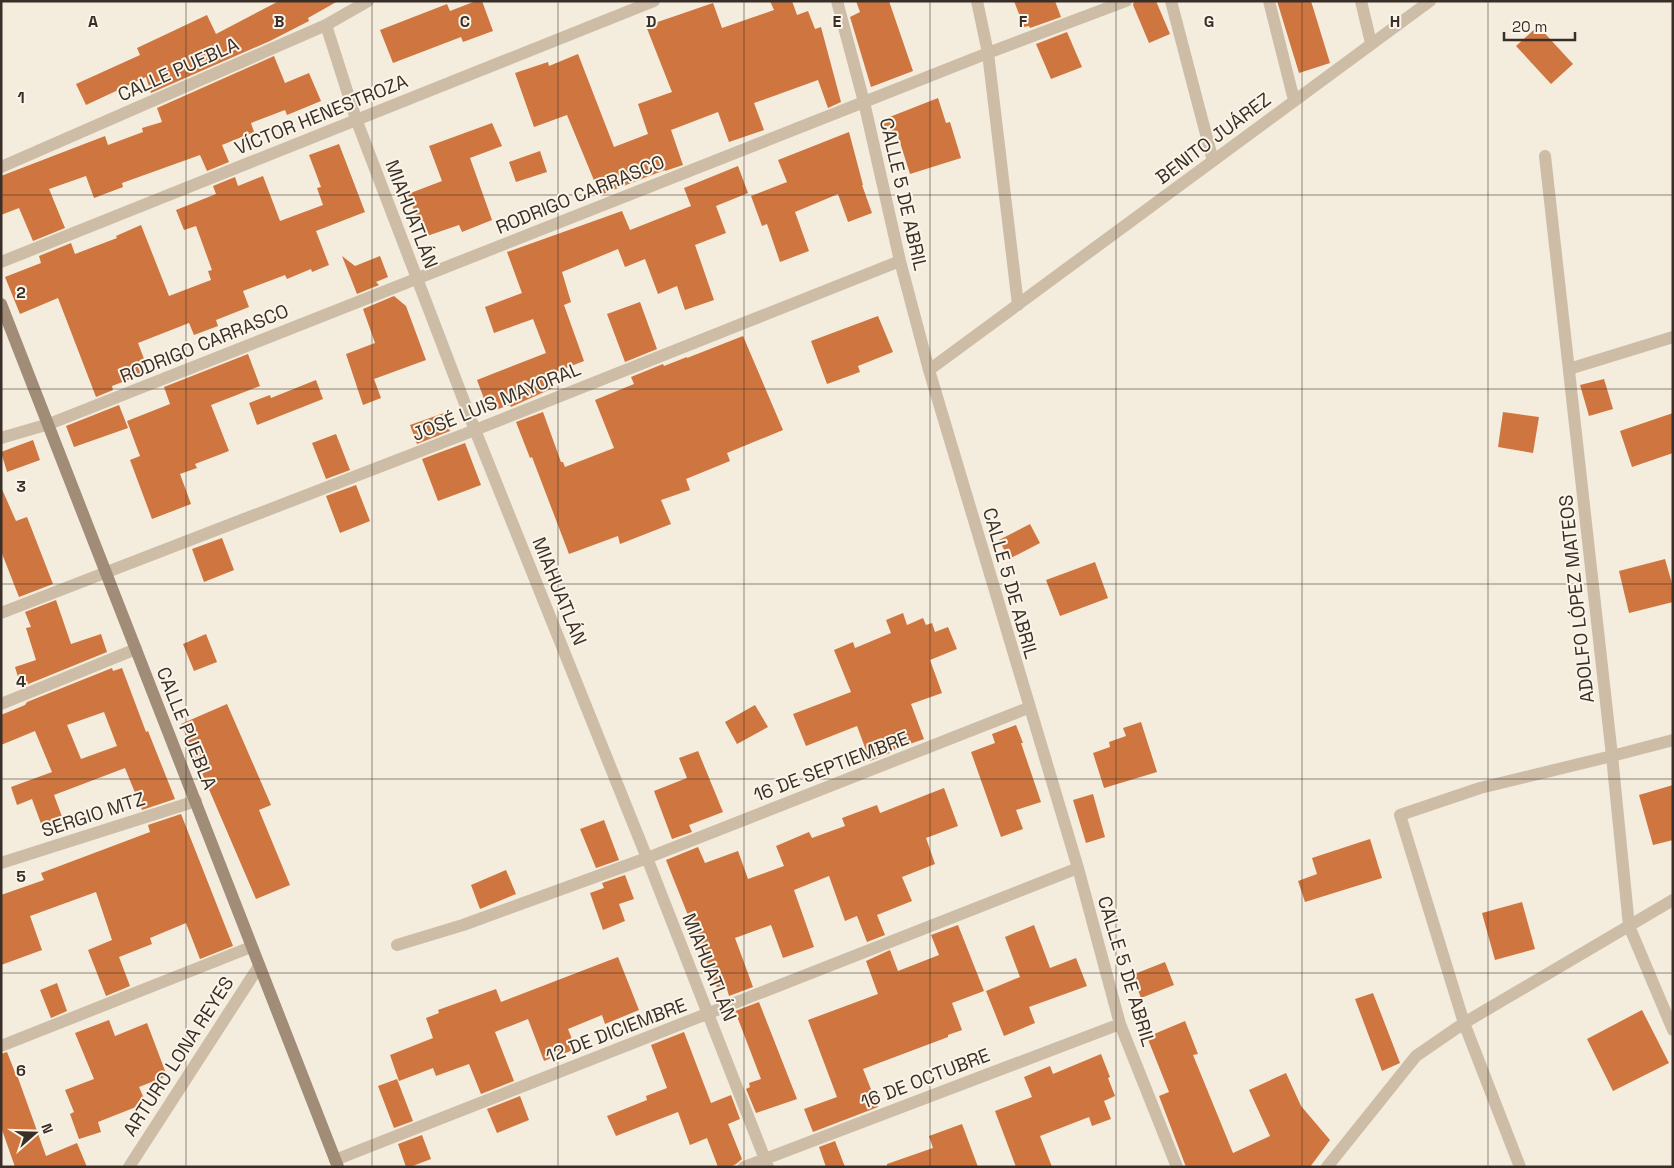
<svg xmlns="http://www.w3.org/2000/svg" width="1674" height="1168" font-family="'Space Grotesk',sans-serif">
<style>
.building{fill:#cf753f;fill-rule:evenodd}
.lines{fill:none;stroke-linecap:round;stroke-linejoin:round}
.street{stroke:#cdbda7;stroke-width:12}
.secondary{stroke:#a18c78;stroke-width:12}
.grid{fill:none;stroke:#392f28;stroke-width:1;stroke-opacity:0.55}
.labels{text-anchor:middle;stroke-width:4;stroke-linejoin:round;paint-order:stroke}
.street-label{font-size:19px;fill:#392f28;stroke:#fbf5e9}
.grid-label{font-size:16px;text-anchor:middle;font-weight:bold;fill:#392f28;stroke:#fbf5e9;stroke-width:4;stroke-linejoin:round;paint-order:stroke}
</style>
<rect width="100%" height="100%" fill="#f4ecdc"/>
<path class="building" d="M279,1h59l-30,17 1,3 -39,20 -119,52 -5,-16 -60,28 -10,-21 64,-29 -3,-7 70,-33 9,19z
M476,1h6l11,30 -30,11 -2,-5 -68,26 -13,-33 67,-26 3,7z
M770,1h22l5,14 11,-4 7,18 6,-2 20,75 -13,6 -10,-28 -64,23 10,27 -35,12 -11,-30 -47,18 12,35 -18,6v-1l-65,25 -33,-80 -33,12 -19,-54 33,-11 1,4 29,-12 36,93 34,-13 -10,-30 34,-12 -26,-66 67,-23 9,25 52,-18z
M856,1h33l24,70 -42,16 -21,-70 10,-5z
M1014,1h41l6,16 -31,11 -1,-2 -5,1z
M1134,1h22l14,33 -21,9 -16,-38z
M1277,1h34l19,62 -31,10z
M1538,26l35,38 -22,20 -35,-38z
M1067,32l15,35 -31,12 -15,-35z
M274,56l11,27 24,-10 12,28 -34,14 -2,-5 -34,13 3,9 -32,13 7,17 -22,9 -7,-16 -78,28 1,4 -29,11 -8,-22 -37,13 16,39 -32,13 -14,-33 -18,7v-39l104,-40 3,9 35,-13 -1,-4 20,-6 -5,-14z
M938,98l8,25 4,-1 11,36 -51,16 -12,-38 -9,3 -7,-19z
M492,123l10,23 -32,12 22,62 -30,12 -3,-7 -35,12 -16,-43 34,-13 -13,-35z
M849,132l14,53h-1l10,28 -24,9 -10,-28 -43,18 14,39 -29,11 -13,-38 -5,2 -11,-30 36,-14 -9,-22z
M339,144l26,68 -49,19 13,34 -17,7 -1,-3 -24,10 -2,-4 -42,16 6,16 -33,13 2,6 -24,9 -5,-12 -51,20 11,29 -37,14 1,4 -17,7 -38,-99 -38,16 -15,-37 36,-14 -2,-7 32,-13 4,11 42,-16 -1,-2 25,-11 28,71 42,-16 -3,-9 4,-1 -16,-44 -12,4 -8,-20 40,-16 -3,-8 22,-9 3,9 25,-10 17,45 43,-16 -6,-17 4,-1 -12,-32z
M540,151l7,21 -31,10 -7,-20z
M738,166l10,27 -32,13 10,27 -31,12 19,55 -29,10 -8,-24 -19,8 -13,-35 -20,8 -7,-18 -56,23 9,30 -7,3 20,56 -36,14 5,13 -42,19 -1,-2 -21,7 -12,-32 69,-27 -13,-34 -39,14 -9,-26 37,-14 -15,-41 115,-41 8,19 61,-24 -7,-18z
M342,256l13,10 25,-10 8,21 -12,5 3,3 -22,9z
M394,296l12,10 20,54 -52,19 7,19 -18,7 -17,-51 29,-11 -12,-34z
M640,302l17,47 -32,13 -18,-48z
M878,316l15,36 -35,14 2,6 -33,12 -16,-43z
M743,336l40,94 -56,23 3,8 -44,18 4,11 -29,10 10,24 -51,20 -2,-8 -49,18 -37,-97 -2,1 -14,-36 27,-10 18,50h2l2,5 49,-19 -19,-48 39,-16 -3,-7 32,-13 1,2 23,-9v1z
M248,354l12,32 -49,19 18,46 -34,13 2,4 -17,6 11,30 -39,15 -22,-59 10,-4 -13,-35 43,-17 -6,-17z
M1604,379l9,30 -24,7 -9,-31z
M316,380l7,19 -66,26 -8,-22 21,-8 1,3z
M119,405l9,23 -54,19 -8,-21z
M1503,412l36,5 -6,36 -35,-6z
M444,413l6,18 -33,13 -7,-19z
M1673,413v40l-41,14 -12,-36z
M336,434l14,36 -24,9 -14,-36z
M33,440l7,20 -33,12 -6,-20z
M465,443l16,42 -43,16 -16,-42z
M356,485l14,36 -30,12 -14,-37z
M1,487l15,34 11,-4 26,67 -34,13 -18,-46z
M1030,524l10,19 -31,16 -10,-19z
M222,538l12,32 -30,12 -12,-33z
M1665,559l8,28v15l-44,11 -10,-42z
M1095,562l13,36 -48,18 -14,-36z
M56,600l15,44 30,-10 6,18 -86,35 -6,-20 21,-7 -10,-32 5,-1 -6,-15z
M903,613l4,12 16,-7 3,7 6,-2 3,9 13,-5 9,22 -27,11 12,33 -31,11 13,35 -34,12v2l-20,8 -13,-35 -51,20 -13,-32 58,-22 -17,-42 19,-8 2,6 36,-15 -5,-13z
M206,634l11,28 -23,9 -11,-27z
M112,668l1,3 9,-3 24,64 2,-1 27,68 -33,11 -17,-42 -71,27 10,27 -21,7 -11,-30 -15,6 -6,-18 41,-15 -17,-41 -34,14v-30l24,-10 2,-3zM104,712l13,34 -36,13 -14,-34z
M227,704l44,101 -12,5 31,75 -34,14 -75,-175z
M755,705l13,22 -31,17 -12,-22z
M1141,722l16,50 -53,16 -11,-35 17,-6 -1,-5 17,-6 -3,-8z
M1016,725l7,18h-2l20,59 -25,8 7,19 -22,8 -30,-85 24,-9 -3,-9z
M698,751l25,61 -34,13 3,7 -20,7 -18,-48 33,-13 -8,-20z
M1673,785v55l-20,5 -14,-50z
M944,788l14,38 -32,12 9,26 -33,13 10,24 -35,14 8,20 -18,7 -10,-26 -12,5 -16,-45 -35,14 20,57 -31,11 -12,-33 -36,13 18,49 -24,9 -2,-7 -8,4 -53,-133 32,-13 7,16 33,-12 10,28 36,-13 -8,-20 33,-14 3,6 33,-12 -3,-8 35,-13 3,8z
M1093,794l12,43 -19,6 -13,-43z
M181,814l52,132 -33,13 -14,-36 -36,15 2,6 -33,13 11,29 -24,10 -18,-46 24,-10 -16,-48 -66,24 12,34 -41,15v-70l43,-15 -3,-7 109,-41 -2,-7z
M604,820l15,40 -23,8 -16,-39z
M1370,839l12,39 -77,24 -7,-21 19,-7 -5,-16z
M506,870l10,24 -36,15 -9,-24z
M625,875l9,24 -15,5 6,17 -22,9 -13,-37 14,-5 -2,-5z
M1522,902l13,47 -40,11 -13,-47z
M958,925l26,66 -32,12 10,27 -14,5v2l-85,32 15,38 -65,25 -9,-23 33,-12 -29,-77 70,-26 -12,-33 24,-11 8,21 41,-16 -8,-20z
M1034,925l16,43 26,-10 11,28 -58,21 6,16 -31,13 -18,-45 34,-14 -15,-40z
M618,957l21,53 -34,14 -3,-9 -34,14 8,20 -32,12 -16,-42 -33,13 19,49 -33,13 -12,-30 -33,12 -3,-8 -34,13 -9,-26 43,-17 -7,-20 13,-5 -1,-3 58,-21 5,13z
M1165,962l9,23 -33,13 -9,-23z
M57,983l10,28 -16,7 -11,-28z
M1373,993l27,70 -18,8 -27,-72z
M759,1002l38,97 -41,14 -10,-24 4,-2 -1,-4 12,-4 -26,-68z
M1642,1010l27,53 -56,28 -26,-52z
M109,1020l6,16 32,-13 20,53 -28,11 7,16 -48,19 3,10 -22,7 -9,-25 4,-2 -9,-22 29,-11 -19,-46z
M1185,1021l13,33 -5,1 40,98 37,-17 -21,-46 37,-17 15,33 29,34 -20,27h-124l-27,-71 10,-4 -22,-55z
M684,1032l27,71 20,-8 9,24 -12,5 14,35 -6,5 -6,3h-12l-11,-29 -17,7 -12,-33 -62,24 -9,-20 40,-16 -1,-4 21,-8 -16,-43z
M7,1052l9,23h1l29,81 31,-13 10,24h-72l-14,-40v-73z
M1101,1054l9,23 -2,1 7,18 -11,5 7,18 -19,7 -3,-9 -49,19 12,31h-36l-21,-56 37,-14 -8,-20 26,-11 3,8z
M397,1079l16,42 -19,7 -16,-42z
M520,1096l9,24 -32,13 -10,-24z
M962,1124l16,43h-91v-3l46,-16 -4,-12z
M422,1135l9,24 -21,8h-4l-8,-23z
M835,1141l10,26h-19l-7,-20z"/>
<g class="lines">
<path class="street" d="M837,1l27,101 36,159 29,109 149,498 42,156 57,143
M977,1l11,52 30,252
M1171,1l42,160
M1269,1l25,99
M1361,1l10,42
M326,25l30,94 119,311 172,428 121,309
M1545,156l67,600 17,170 44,104
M1,167l325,-142 42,-24
M1,262l653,-261
M1569,369l104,-32
M929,370l501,-369
M1,438l48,-14 939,-371 138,-52
M1,613l474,-183 425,-169
M1,704l135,-55
M1,863l195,-62
M397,945l66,-20 184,-67 381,-150
M1,1046l250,-99
M335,1160l743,-292
M129,1167l130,-201
M744,1167l376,-143
M1327,1167l89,-111 48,-33 209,-123
M1520,1167l-56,-144 -64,-208 80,-27 132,-32 61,-16"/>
<path class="secondary" d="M1,304l337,863"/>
</g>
<path class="grid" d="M186,1v1166M372,1v1166M558,1v1166M744,1v1166M930,1v1166M1116,1v1166M1302,1v1166M1488,1v1166M1,195h1672M1,389h1672M1,584h1672M1,779h1672M1,973h1672"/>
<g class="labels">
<g class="street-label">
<text transform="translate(178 69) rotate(-24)" y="7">CALLE PUEBLA</text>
<text transform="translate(321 114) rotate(-22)" y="7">VÍCTOR HENESTROZA</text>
<text transform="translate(1213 138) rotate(-37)" y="7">BENITO JUÁREZ</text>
<text transform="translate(580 194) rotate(-22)" y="7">RODRIGO CARRASCO</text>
<text transform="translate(904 194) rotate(77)" y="7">CALLE 5 DE ABRIL</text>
<text transform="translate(412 214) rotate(69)" y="7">MIAHUATLÁN</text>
<text transform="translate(204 343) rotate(-22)" y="7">RODRIGO CARRASCO</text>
<text transform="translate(496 401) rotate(-22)" y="7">JOSÉ LUIS MAYORAL</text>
<text transform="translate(1011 583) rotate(74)" y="7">CALLE 5 DE ABRIL</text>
<text transform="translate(560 591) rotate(68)" y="7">MIAHUATLÁN</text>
<text transform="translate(1576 599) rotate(-96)" y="7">ADOLFO LÓPEZ MATEOS</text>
<text transform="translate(187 728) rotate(68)" y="7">CALLE PUEBLA</text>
<text transform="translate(831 766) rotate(-21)" y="7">16 DE SEPTIEMBRE</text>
<text transform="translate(93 814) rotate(-18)" y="7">SERGIO MTZ</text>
<text transform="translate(710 967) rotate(68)" y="7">MIAHUATLÁN</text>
<text transform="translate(1127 971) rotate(73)" y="7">CALLE 5 DE ABRIL</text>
<text transform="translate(616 1030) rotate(-21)" y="7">12 DE DICIEMBRE</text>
<text transform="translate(178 1056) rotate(-57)" y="7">ARTURO LONA REYES</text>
<text transform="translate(925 1078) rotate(-21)" y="7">16 DE OCTUBRE</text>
</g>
</g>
<g class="grid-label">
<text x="93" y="27">A</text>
<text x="279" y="27">B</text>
<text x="465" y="27">C</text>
<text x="651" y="27">D</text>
<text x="837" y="27">E</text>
<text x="1023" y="27">F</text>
<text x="1209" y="27">G</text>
<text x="1395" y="27">H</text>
<text x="21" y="103">1</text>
<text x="21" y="298">2</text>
<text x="21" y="492">3</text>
<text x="21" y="687">4</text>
<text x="21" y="882">5</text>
<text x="21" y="1076">6</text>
</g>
<rect width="1674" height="1168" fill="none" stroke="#392f28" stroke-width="5"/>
<g transform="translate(35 1133) rotate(70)" stroke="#fbf5e9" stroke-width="4" paint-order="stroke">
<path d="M0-4L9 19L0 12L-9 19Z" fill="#392f28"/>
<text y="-8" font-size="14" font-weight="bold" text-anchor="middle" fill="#392f28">N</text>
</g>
<path d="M1504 32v8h71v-8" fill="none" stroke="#392f28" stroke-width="2.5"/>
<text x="1512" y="32" font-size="15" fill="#392f28" stroke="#fbf5e9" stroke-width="4" paint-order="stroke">20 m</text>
</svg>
